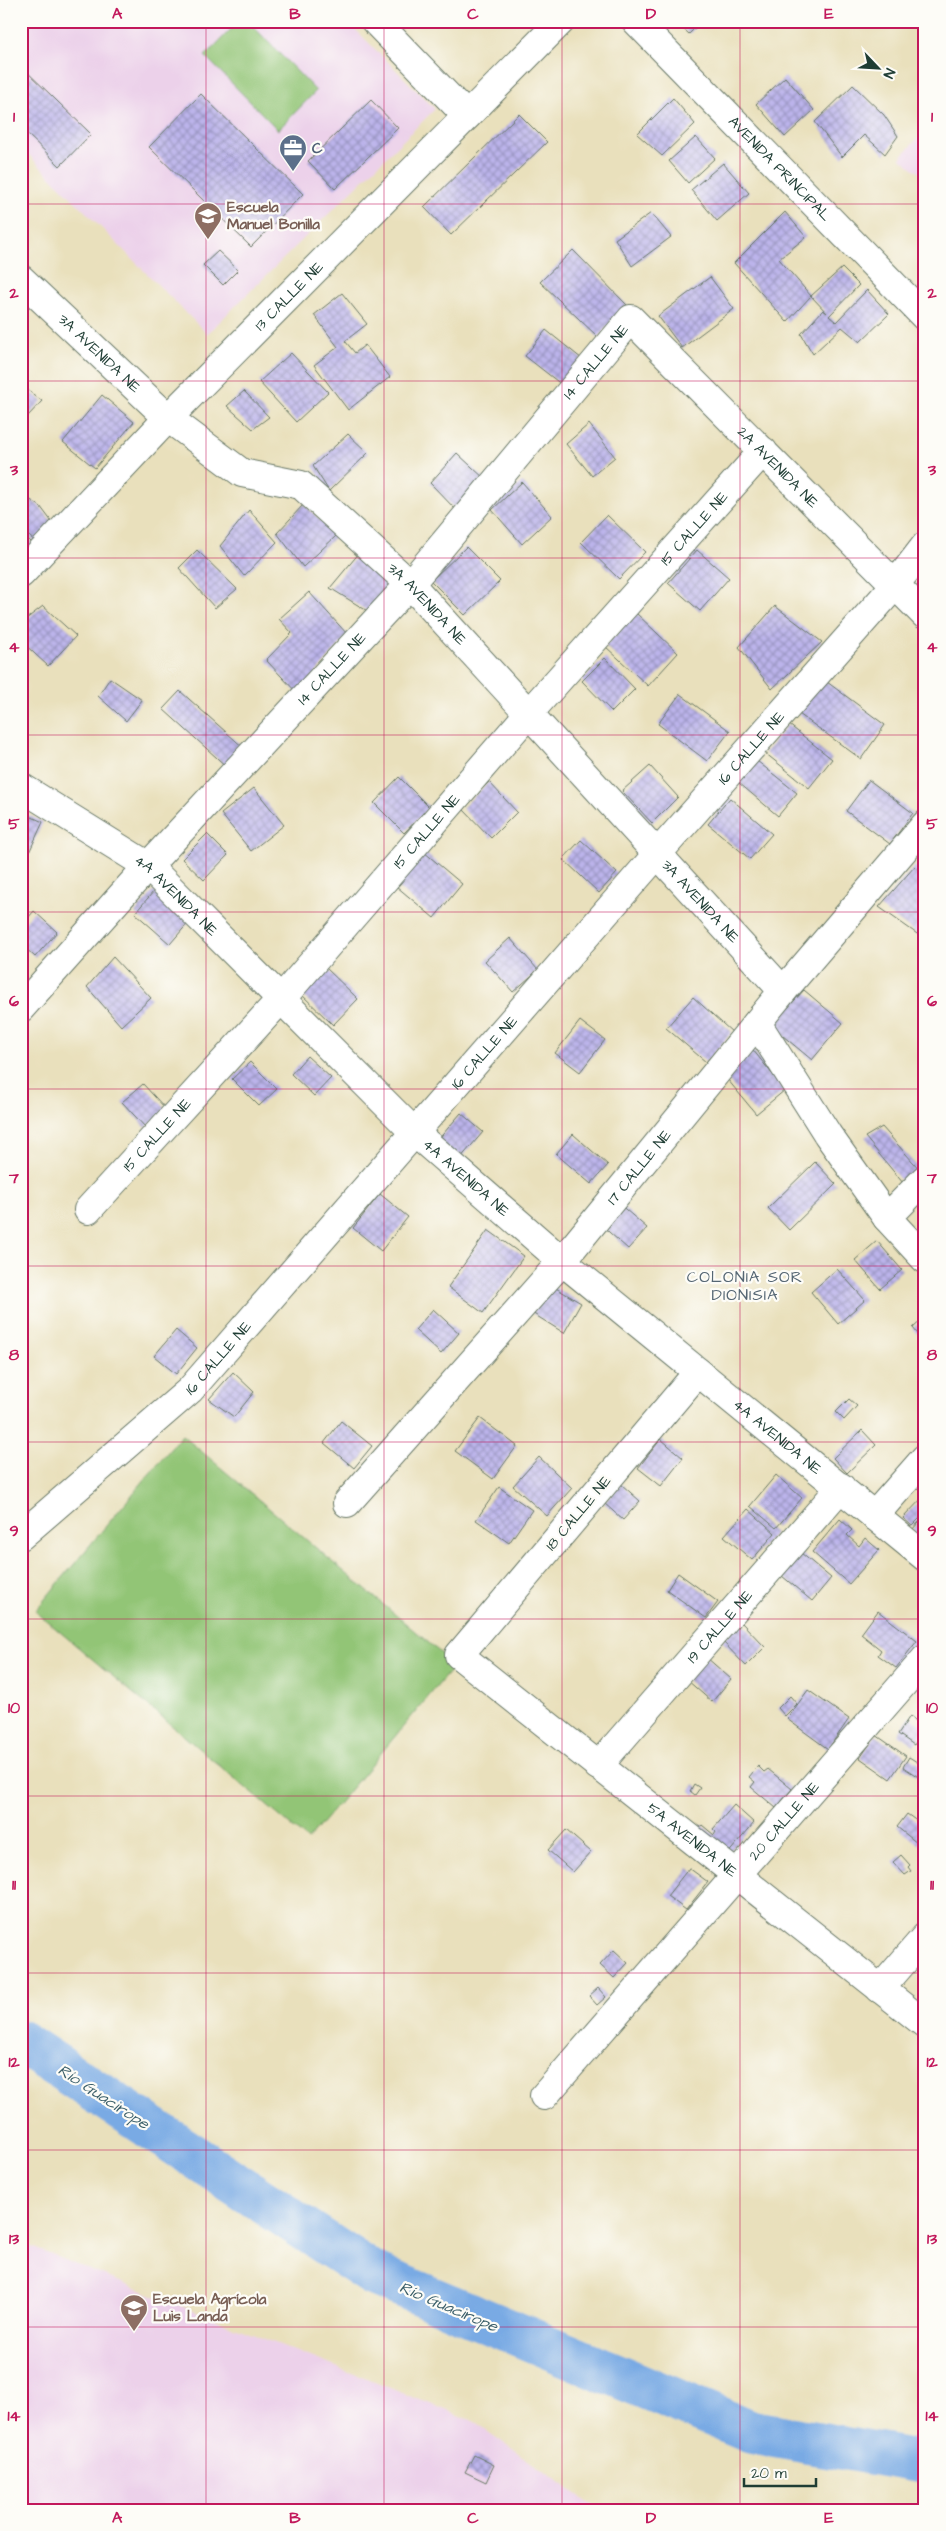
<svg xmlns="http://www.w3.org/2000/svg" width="946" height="2531" font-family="'Architects Daughter',sans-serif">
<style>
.built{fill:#ecd1ea}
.park{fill:#92c576;stroke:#588155}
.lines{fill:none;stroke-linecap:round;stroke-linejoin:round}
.river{stroke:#79aae4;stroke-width:44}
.building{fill:url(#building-cross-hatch)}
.minor-casing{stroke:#667664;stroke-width:30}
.minor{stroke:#fff;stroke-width:28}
.grid{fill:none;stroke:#c2185b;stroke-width:1;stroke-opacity:0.55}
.labels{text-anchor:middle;stroke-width:4.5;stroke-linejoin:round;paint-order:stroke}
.service-label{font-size:15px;font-weight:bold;fill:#4e5e75;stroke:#fdfcf7;text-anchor:start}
.street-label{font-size:15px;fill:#1f3d34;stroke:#fdfcf7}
.education-label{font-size:15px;font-weight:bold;fill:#785e54;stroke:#fdfcf7;text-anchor:start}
.neighbourhood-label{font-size:16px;letter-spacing:1px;fill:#566774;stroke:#fdfcf7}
.water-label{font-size:16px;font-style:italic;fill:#3a5e69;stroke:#fdfcf7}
.neatline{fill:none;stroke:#c2185b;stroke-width:2}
.grid-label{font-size:16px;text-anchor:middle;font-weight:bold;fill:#c2185b}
</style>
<defs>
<pattern id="building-cross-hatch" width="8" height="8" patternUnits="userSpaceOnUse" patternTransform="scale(1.25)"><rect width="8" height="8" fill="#bcb4eb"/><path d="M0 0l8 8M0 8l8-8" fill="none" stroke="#9894bf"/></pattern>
</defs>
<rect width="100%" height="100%" fill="#fdfcf7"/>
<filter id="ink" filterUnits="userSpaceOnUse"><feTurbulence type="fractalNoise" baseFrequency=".02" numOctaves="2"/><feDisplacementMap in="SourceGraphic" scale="10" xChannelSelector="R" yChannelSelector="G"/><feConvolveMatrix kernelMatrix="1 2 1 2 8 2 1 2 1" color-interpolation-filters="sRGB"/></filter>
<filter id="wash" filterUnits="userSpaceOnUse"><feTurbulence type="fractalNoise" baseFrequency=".0096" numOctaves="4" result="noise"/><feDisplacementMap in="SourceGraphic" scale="20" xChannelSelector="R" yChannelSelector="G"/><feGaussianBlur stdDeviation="1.12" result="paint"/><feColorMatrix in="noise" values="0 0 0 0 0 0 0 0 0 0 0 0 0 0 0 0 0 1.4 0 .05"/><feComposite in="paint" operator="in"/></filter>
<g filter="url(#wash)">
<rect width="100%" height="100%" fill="#e9e0bc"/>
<path class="built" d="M28,21h319l88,88 -228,225 -186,-187v-118z
M925,130v47l-25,-19z
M21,2243l450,177 118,83 18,7h-586z"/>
<path class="park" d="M239,21h9l68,70 -38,39 -73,-74z
M182,1435l273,230 -147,175 -273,-229z"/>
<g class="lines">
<path class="river" d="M21,2042l352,232 379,158 173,30"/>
</g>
<g id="blocks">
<path class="building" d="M675,21h27l-13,13z
M21,66l70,68 -31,32 -39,-38z
M785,77l29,33 -29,27 -29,-33z
M853,85l31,30 14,21 -13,18 -21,-19 -22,22 -27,-35z
M201,94l102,100 -52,53 -102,-100z
M673,98l22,26 -33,32 -25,-22z
M371,100l27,28 -63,61 -27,-28z
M519,114l28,28 -96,93 -27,-28z
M696,137l19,21 -27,25 -19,-22z
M723,163l26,30 -32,28 -26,-31z
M785,212l21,25 -27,22 32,37 -24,26 -53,-59z
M651,213l20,24 -39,29 -17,-27z
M573,250l54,55 -29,32 -58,-55z
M218,251l20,19 -15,15 -20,-20z
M842,268l17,17 -30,31 7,6 31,-32 22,24 -29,28 -18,-15 -29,27 -12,-20 22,-24 4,3 -16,-17z
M710,277l24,32 -52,39 -24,-32z
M342,293l25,31 -22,17 10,12 10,-8 25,32 -42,33 -34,-45 24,-18 -24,-32z
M546,330l36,29 -20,26 -37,-29z
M291,353l37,39 -32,30 -37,-40z
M21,385l21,16 -15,16 -6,-4z
M244,391l25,26 -16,12 -26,-23z
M102,395l32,27 -39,46 -32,-26z
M589,424l26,33 -23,19 -26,-32z
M348,434l20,19 -39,38 -16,-25z
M457,453l29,27 -29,31 -27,-28z
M522,482l30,34 -30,28 -30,-34z
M21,494l19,12 15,20 -17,18 -17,-15z
M304,504l32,32 -33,31 -26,-34z
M249,510l28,32 -33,34 -24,-30z
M607,515l38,37 -26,27 -38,-37z
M21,532l12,12 -12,13z
M466,547l34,34 -35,34 -34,-34z
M197,550l40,39 -22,19 -36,-40z
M697,550l32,28 -29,33 -32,-28z
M360,552l35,37 -26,23 -39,-24z
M309,592l39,43 -50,59 -32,-34 26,-27 -13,-14z
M43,606l33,30 -28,30 -27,-25v-18z
M775,606l47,36 -50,47 -33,-42z
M636,613l42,40 -30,33 -43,-40z
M605,658l30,31 -23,23 -30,-31z
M110,678l32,22 -16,21 -28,-25z
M823,679l62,46 -24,34 -62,-45z
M180,691l65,58 -17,19 -65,-59z
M680,694l50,37 -23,30 -49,-37z
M788,724l44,35 -23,29 -44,-35z
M757,761l40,32 -19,23 -39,-33z
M650,766l28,31 -26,26 -30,-32z
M399,777l30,30 -25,26 -30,-30z
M869,780l44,33 -23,31 -44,-33z
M489,782l28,30 -26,26 -29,-30z
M254,788l30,37 -33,26 -30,-37z
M730,798l42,36 -22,25 -42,-35z
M23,813l20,9 -17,37 -5,-2z
M207,834l21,21 -24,25 -22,-21z
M581,840l36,33 -18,20 -36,-34z
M424,852l38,32 -28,34 -38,-32z
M915,866l10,10v55l-5,5 -41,-29z
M154,891l35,31 -19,22 -35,-31z
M34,911l23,21 -22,25 -14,-13v-18z
M510,938l28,32 -25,22 -28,-31z
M113,957l38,41 -30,28 -34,-39z
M324,966l34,33 -25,26 -34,-33z
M804,990l39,33 -31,37 -41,-34z
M693,997l39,35 -26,30 -40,-34z
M580,1021l25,19 -25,32 -25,-19z
M753,1050l32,40 -29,24 -33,-40z
M307,1056l24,22 -17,18 -23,-22z
M250,1062l27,27 -18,17 -27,-27z
M143,1084l23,25 -20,19 -24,-26z
M461,1113l22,19 -24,28 -22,-19z
M882,1127l39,44 -18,12 -38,-46z
M573,1134l35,31 -17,19 -35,-30z
M815,1162l21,22 -47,46 -21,-22z
M380,1194l28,23 -27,34 -28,-23z
M618,1203l29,25 -19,21 -28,-25z
M488,1230l36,26 -41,57 -35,-26z
M877,1241l25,29 -22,19 -25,-29z
M837,1269l28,31 -27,24 -27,-32z
M549,1284l32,19 -17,30 -32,-20z
M433,1309l26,24 -18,21 -26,-24z
M925,1317v17l-4,4 -8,-10z
M176,1330l21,18 -21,26 -22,-18z
M233,1372l21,20 -20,25 -25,-18z
M849,1399l8,7 -13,14 -8,-8z
M480,1418l37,28 -24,33 -38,-28z
M341,1421l31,25 -18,22 -30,-25z
M862,1430l14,15 -29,28 -14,-15z
M661,1439l22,19 -22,28 -23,-18z
M539,1457l33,31 -25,28 -34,-30z
M776,1475l26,23 -26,30 -26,-22z
M621,1484l19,17 -17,19 -19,-17z
M499,1487l33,23 -23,33 -33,-23z
M925,1495v18l-13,13 -9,-8z
M748,1509l27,24 -23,27 -28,-24z
M925,1515v23l-2,2 -11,-10z
M840,1519l12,11 -5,5 12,11 6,-8 14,12 -30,34 -37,-32z
M801,1553l30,25 -19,23 -30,-25z
M678,1573l40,29 -12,16 -39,-28z
M878,1611l39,30 -21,27 -18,-13 3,-5 -20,-16z
M741,1622l24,25 -19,19 -24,-25z
M706,1657l25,22 -19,23 -25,-22z
M808,1690l41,29 -21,30 -41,-30z
M790,1696l7,8 -12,12 -7,-8z
M910,1716l10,8 5,-7v19l-3,-2 -8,11 -16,-11z
M876,1735l30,21 -16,23 -30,-21z
M909,1757l16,10 -2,13 -20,-13z
M758,1766l6,6 4,-3 24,20 -16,19 -25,-21 4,-5 -6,-5z
M694,1784l6,4 -5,7 -5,-4z
M734,1805l20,18 -28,33 -29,-25 5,-6 12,10 2,-3 -3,-3z
M907,1814l18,13v16l-3,4 -25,-20z
M566,1830l25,22 -18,20 -25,-22z
M901,1855l9,10 -2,2 3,4 -6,4 -12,-13z
M689,1868l19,14 -22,28 -19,-14z
M614,1950l14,13 -14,15 -14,-13z
M598,1988l8,9 -9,8 -8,-9z
M474,2455l20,10 -8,17 -21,-10z"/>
</g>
</g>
<g filter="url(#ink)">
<use href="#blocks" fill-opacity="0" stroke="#667664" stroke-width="1"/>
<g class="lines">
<g class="minor-casing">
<g id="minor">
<path d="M375,21l92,95"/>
<path id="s1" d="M636,21l289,296"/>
<path id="s2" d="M21,279l147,139 74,55 59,12 109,99 373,407"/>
<path id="s3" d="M21,574l147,-156 393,-397"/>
<path id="s4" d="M21,787l127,79 267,267 147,128 363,296"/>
<path id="s5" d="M21,1008l127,-142 262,-282 221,-265 294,296"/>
<path d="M757,1023l71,112 59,83 38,41"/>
<path id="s6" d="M88,1210l193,-211 247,-285 235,-263"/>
<path d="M887,1218l38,-39"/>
<path id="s7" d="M698,1372l-239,283 466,369"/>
<path id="s8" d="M347,1503l215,-242 221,-270 142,-166"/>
<path d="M874,1516l51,-58"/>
<path id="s9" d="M21,1536l169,-146 469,-538 236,-267 30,-39"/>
<path id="s10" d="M598,1766l243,-279"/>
<path d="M880,1989l45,-52"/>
<path id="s11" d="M544,2096l381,-437"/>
</g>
</g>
<use href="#minor" class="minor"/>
</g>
</g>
<path class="grid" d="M206,21v2489M384,21v2489M562,21v2489M740,21v2489M21,204h904M21,381h904M21,558h904M21,735h904M21,912h904M21,1089h904M21,1266h904M21,1442h904M21,1619h904M21,1796h904M21,1973h904M21,2150h904M21,2327h904"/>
<defs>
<g id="office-pin" transform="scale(1.4375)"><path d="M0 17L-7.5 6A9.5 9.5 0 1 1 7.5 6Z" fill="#5c6f8a" stroke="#fdfcf7"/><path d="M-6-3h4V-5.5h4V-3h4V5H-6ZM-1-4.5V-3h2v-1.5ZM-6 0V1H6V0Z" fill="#fff"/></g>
<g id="school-pin" transform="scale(1.4375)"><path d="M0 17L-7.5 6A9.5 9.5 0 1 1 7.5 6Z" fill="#8d6e63" stroke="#fdfcf7"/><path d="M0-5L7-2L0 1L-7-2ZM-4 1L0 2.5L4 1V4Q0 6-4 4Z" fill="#fff"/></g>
<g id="university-pin" transform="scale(1.4375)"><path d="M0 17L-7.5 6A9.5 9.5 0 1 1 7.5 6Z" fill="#8d6e63" stroke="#fdfcf7"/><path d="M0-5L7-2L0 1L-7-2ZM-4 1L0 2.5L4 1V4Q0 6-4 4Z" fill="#fff"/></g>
</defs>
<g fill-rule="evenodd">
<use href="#office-pin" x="293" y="148"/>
<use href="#school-pin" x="208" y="216"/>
<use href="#university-pin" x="134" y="2308"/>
</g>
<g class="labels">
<g class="service-label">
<text x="312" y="153">C</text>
</g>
<g class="street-label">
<text dy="5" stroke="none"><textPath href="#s1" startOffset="206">AVENIDA PRINCIPAL</textPath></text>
<text dy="5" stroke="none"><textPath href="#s3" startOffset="386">13 CALLE NE</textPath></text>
<text dy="5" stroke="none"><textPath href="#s2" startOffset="108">3A AVENIDA NE</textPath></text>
<text dy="5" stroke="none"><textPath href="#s5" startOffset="865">14 CALLE NE</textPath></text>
<text dy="5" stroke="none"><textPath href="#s5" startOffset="1129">2A AVENIDA NE</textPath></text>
<text dy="5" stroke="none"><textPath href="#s6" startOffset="912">15 CALLE NE</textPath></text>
<text dy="5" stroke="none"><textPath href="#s2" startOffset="528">3A AVENIDA NE</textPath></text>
<text dy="5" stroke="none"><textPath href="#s5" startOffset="460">14 CALLE NE</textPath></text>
<text dy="5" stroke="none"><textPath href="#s9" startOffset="1076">16 CALLE NE</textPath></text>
<text dy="5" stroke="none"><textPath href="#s6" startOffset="508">15 CALLE NE</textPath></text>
<text dy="5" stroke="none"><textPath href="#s4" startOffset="190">4A AVENIDA NE</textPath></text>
<text dy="5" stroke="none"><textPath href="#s2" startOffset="932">3A AVENIDA NE</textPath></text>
<text dy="5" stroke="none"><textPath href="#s9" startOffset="671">16 CALLE NE</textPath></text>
<text dy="5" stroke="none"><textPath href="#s6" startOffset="102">15 CALLE NE</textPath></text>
<text dy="5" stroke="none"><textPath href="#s8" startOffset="445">17 CALLE NE</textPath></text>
<text dy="5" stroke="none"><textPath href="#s4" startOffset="595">4A AVENIDA NE</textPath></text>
<text dy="5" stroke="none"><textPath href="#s9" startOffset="266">16 CALLE NE</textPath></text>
<text dy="5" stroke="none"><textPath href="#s4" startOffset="1000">4A AVENIDA NE</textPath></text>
<text transform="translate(578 1513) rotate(-50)" y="5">18 CALLE NE</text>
<text dy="5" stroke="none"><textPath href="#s10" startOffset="185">19 CALLE NE</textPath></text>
<text dy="5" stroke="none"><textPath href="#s11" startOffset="365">20 CALLE NE</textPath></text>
<text dy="5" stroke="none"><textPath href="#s7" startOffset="668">5A AVENIDA NE</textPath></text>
</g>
<g class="education-label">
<text x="227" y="212">Escuela<tspan x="227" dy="17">Manuel Bonilla</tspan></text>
<text x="153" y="2304">Escuela Agrícola<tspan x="153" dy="17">Luis Landa</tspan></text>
</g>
<g class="neighbourhood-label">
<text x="745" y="1282">COLONIA SOR<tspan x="745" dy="18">DIONISIA</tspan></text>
</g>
<g class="water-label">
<text transform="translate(104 2096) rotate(33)" y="6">Río Guacirope</text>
<text transform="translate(449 2306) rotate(23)" y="6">Río Guacirope</text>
</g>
</g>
<rect width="946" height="2531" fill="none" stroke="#fdfcf7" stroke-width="55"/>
<g transform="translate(878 68) rotate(115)" stroke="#fdfcf7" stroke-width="4" paint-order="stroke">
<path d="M0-4L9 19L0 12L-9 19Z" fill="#1f3d34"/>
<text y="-8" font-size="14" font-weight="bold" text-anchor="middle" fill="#1f3d34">N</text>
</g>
<path d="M744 2478v8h72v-8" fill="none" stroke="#1f3d34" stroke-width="2.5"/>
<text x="751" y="2478" font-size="15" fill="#1f3d34" stroke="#fdfcf7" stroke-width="4" paint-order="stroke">20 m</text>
<rect x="28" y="28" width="890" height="2476" class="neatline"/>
<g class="grid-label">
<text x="117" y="19">A</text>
<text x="295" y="19">B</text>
<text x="473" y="19">C</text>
<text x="651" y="19">D</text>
<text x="829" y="19">E</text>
<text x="14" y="122">1</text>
<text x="932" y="122">1</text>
<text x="14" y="298">2</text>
<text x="932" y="298">2</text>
<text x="14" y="475">3</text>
<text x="932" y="475">3</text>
<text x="14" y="652">4</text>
<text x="932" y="652">4</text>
<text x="14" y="829">5</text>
<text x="932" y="829">5</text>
<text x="14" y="1006">6</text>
<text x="932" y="1006">6</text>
<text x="14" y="1183">7</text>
<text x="932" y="1183">7</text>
<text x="14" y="1360">8</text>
<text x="932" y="1360">8</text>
<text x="14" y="1536">9</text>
<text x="932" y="1536">9</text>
<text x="14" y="1713">10</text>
<text x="932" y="1713">10</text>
<text x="14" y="1890">11</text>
<text x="932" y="1890">11</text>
<text x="14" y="2067">12</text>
<text x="932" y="2067">12</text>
<text x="14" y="2244">13</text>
<text x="932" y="2244">13</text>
<text x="14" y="2421">14</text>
<text x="932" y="2421">14</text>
<text x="117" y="2523">A</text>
<text x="295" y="2523">B</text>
<text x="473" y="2523">C</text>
<text x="651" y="2523">D</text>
<text x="829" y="2523">E</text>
</g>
</svg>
